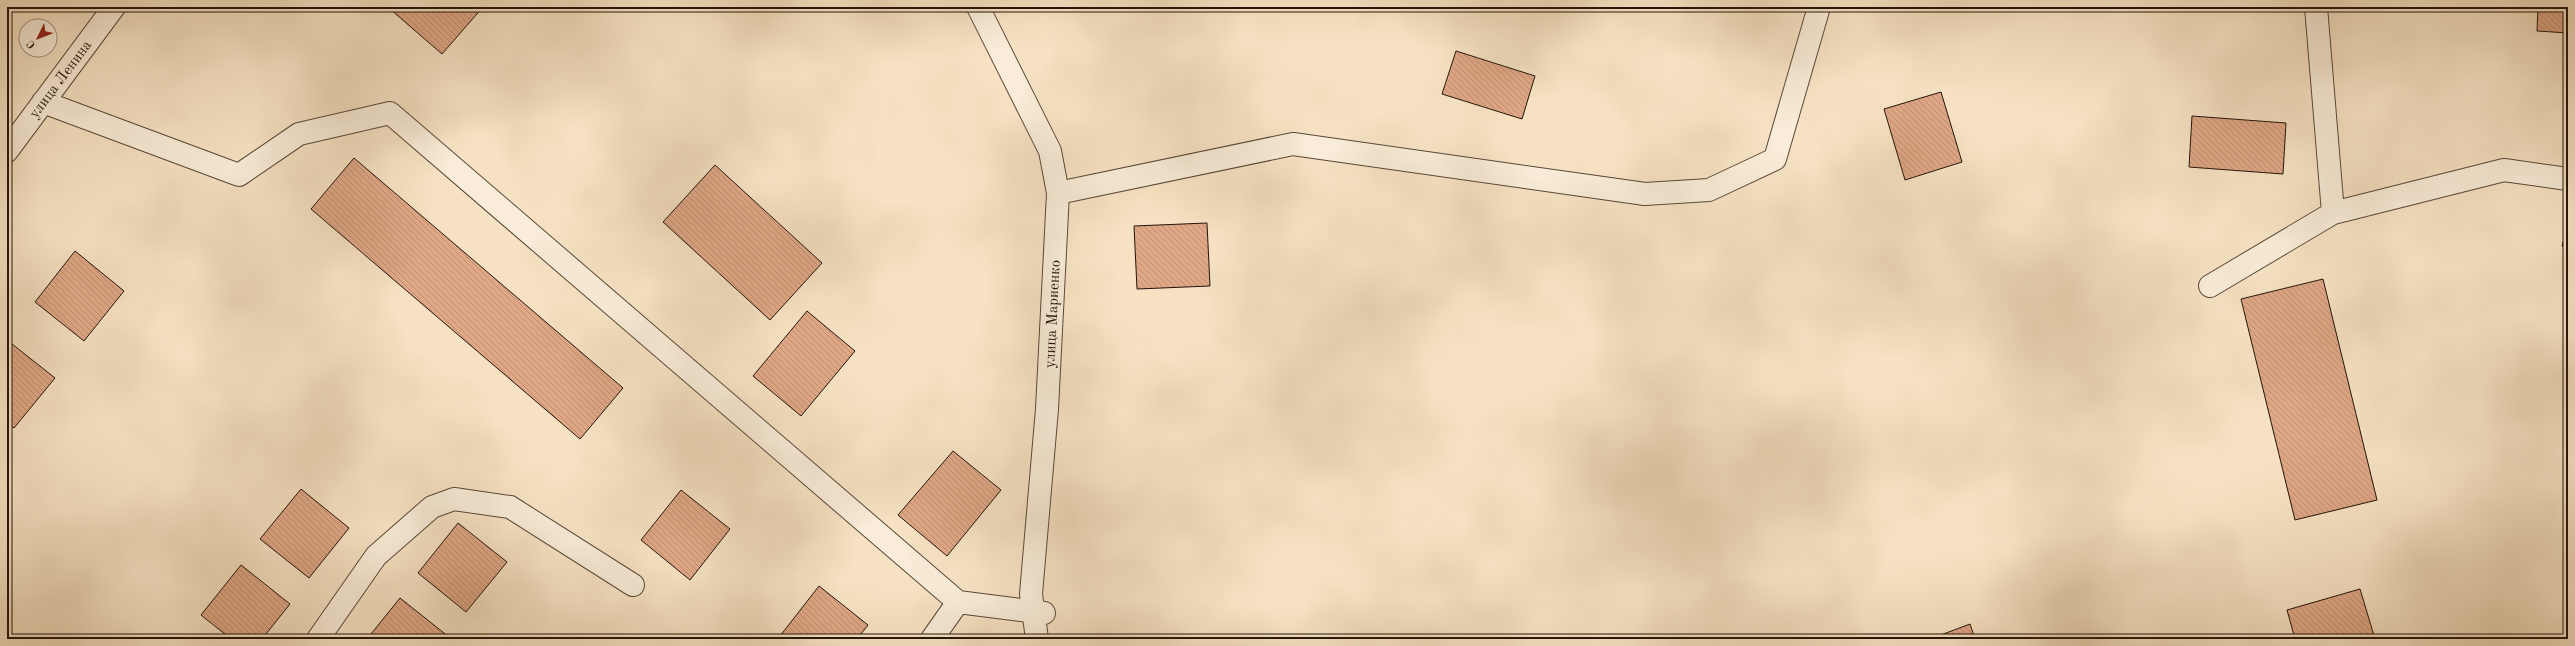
<svg xmlns="http://www.w3.org/2000/svg" width="2575" height="646" font-family="'Old Standard TT',serif">
<style>
.building{fill:url(#building-back-hatch);stroke:#23140a}
.lines{fill:none;stroke-linecap:round;stroke-linejoin:round}
.minor-casing{stroke:#584838;stroke-width:24}
.minor{stroke:#f9ecd8;stroke-width:22}
.labels{text-anchor:middle;stroke-width:4;stroke-linejoin:round;paint-order:stroke}
.street-label{font-size:15px;fill:#23140a;stroke:#f9ecd8}
</style>
<defs>
<pattern id="building-back-hatch" width="6" height="6" patternUnits="userSpaceOnUse"><rect width="6" height="6" fill="#dfa786"/><path d="M-1 5l2 2M0 0l6 6M5-1l2 2" fill="none" stroke="#bf8f72"/></pattern>
</defs>
<rect width="100%" height="100%" fill="#f6e2c3"/>
<filter id="stains"><feTurbulence type="fractalNoise" baseFrequency=".005" numOctaves="4"/><feColorMatrix values="0 0 0 0 .2 0 0 0 0 .09 0 0 0 0 .02 0 0 0 .5 -.17"/></filter>
<radialGradient id="worn" r=".72"><stop offset=".6" stop-color="#630" stop-opacity="0"/><stop offset="1" stop-color="#630" stop-opacity=".3"/></radialGradient>
<path class="building" d="M391,7h92l-41,47 -52,-45z
M2538,7h30v26l-31,-2z
M1456,51l79,25 -13,43 -80,-25z
M1941,92l21,70 -57,18 -21,-71z
M2192,116l94,7 -3,51 -94,-7z
M354,158l269,230 -43,51 -269,-230z
M715,165l107,98 -52,57 -107,-98z
M1207,223l3,63 -73,3 -3,-63z
M2568,224v23l-6,-1z
M75,251l49,40 -40,50 -49,-39z
M2323,279l54,221 -82,20 -54,-221z
M807,311l48,40 -54,65 -48,-40z
M7,340l48,38 -41,50 -7,-6z
M953,451l48,39 -54,66 -49,-41z
M301,489l48,39 -40,50 -49,-39z
M681,490l49,39 -40,51 -49,-40z
M458,523l49,39 -41,50 -48,-39z
M241,565l49,39 -28,35h-31l-30,-24z
M819,586l49,39 -11,14h-73l-4,-3z
M2360,589l15,50h-80l-8,-29z
M400,598l49,39 -2,2h-80z
M1970,624l5,15h-45z"/>
<g class="lines">
<g class="minor-casing">
<path id="minor" d="M978,7l72,144 8,42 -11,216 -16,185 6,45
M2316,7l17,206
M43,102l196,73 60,-41 91,-21 568,489 86,11
M7,151l107,-144
M1058,193l235,-49 352,50 64,-4 66,-31 44,-152
M2210,286l123,-73 171,-43 64,9
M318,639l58,-83 56,-49 22,-8 56,8 123,78
M932,639l26,-37"/>
</g>
<use href="#minor" class="minor"/>
</g>
<g class="labels">
<g class="street-label">
<text transform="translate(60 79) rotate(-53)" y="5">улица Ленина</text>
<text transform="translate(1052 314) rotate(-87)" y="5">улица Мариенко</text>
</g>
</g>
<rect width="2575" height="646" fill="none" stroke="#f6e2c3" stroke-width="24"/>
<rect x="8" y="8" width="2559" height="630" fill="none" stroke="#23140a" stroke-width="2"/>
<rect x="12" y="12" width="2551" height="622" fill="none" stroke="#23140a"/>
<g transform="translate(38 38) rotate(227)"><circle r="19" fill="#f9ecd8" stroke="#a39686"/>
<path d="M0-3L7 15L0 10L-7 15Z" fill="#8f2418"/>
<text y="-6" font-size="11" font-weight="bold" text-anchor="middle" fill="#23140a">С</text>
</g>
<rect width="100%" height="100%" filter="url(#stains)"/>
<rect width="100%" height="100%" fill="url(#worn)"/>
</svg>
